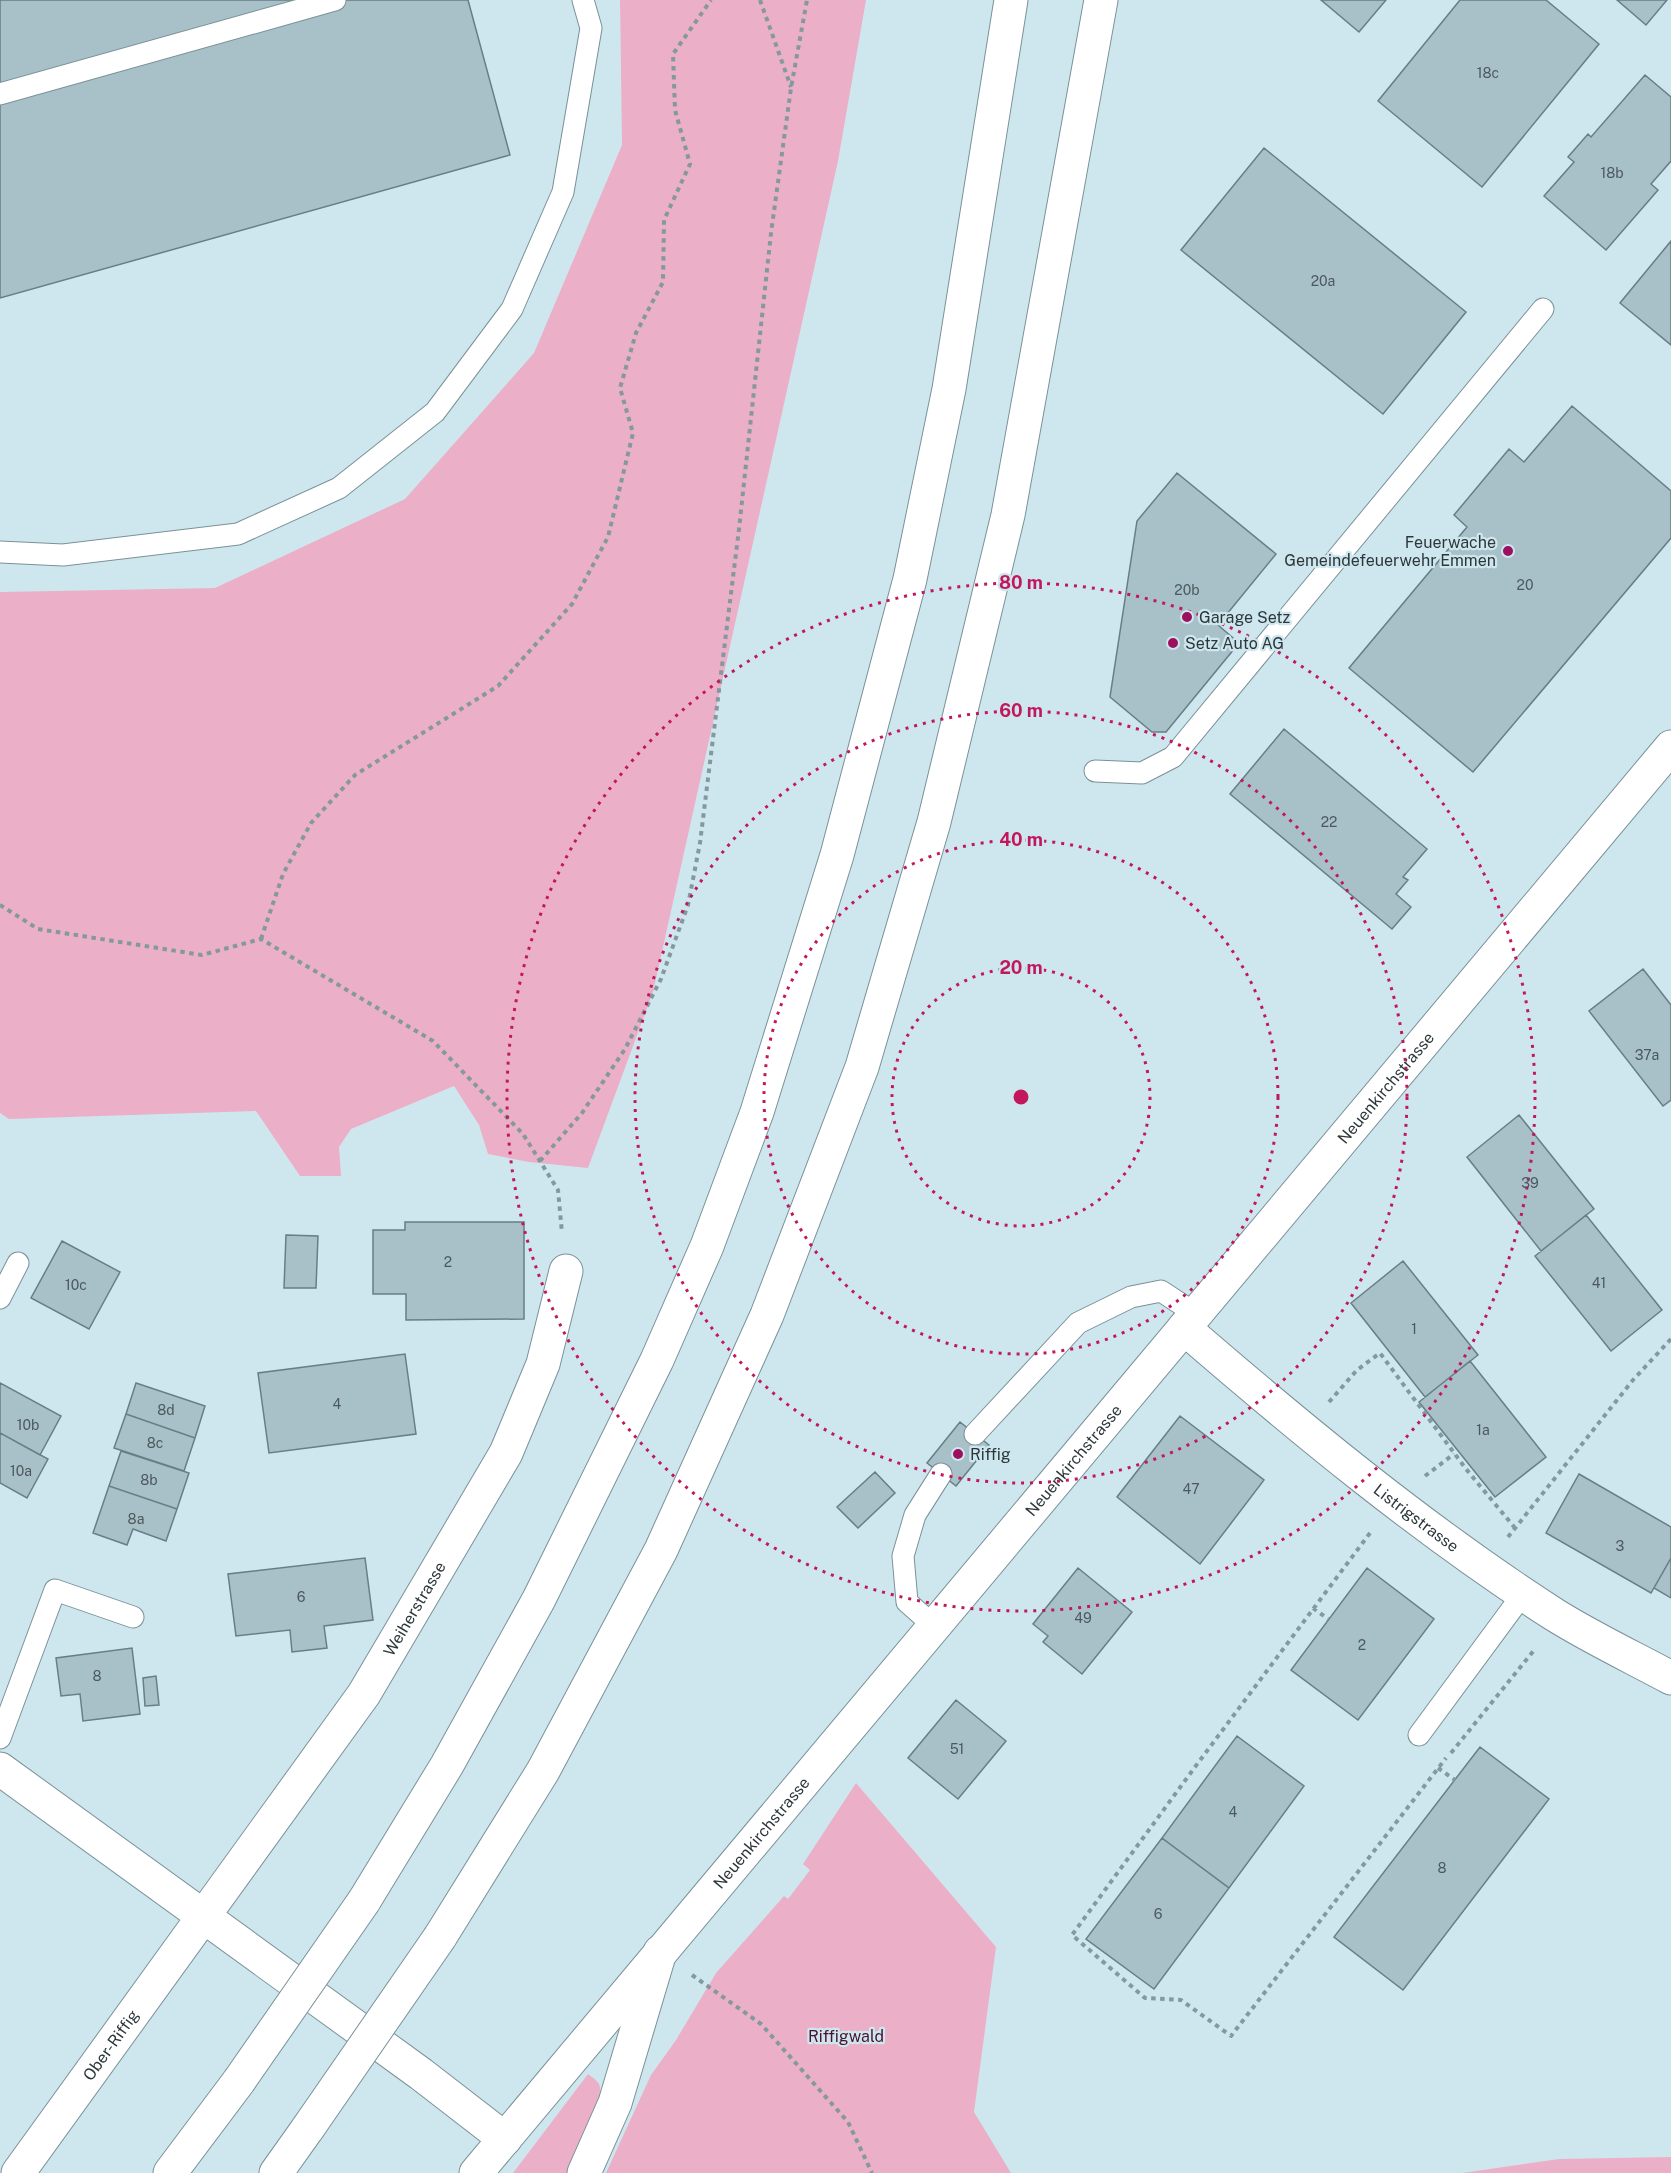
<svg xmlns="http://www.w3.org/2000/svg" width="1671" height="2173" font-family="'Public Sans',sans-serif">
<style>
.green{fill:#ebb0c7}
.building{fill:#a8c0c8;stroke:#677e85;stroke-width:1.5}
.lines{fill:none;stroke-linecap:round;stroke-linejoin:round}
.service-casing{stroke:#7a9198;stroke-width:23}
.minor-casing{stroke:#7a9198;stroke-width:35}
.primary-casing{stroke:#7a9198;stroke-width:35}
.motorway-casing{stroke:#7a9198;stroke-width:35}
.path{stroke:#85989d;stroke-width:4;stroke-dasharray:4.5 4.5;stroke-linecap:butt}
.service{stroke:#fff;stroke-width:21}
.minor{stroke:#fff;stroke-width:33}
.primary{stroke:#fff;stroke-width:33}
.motorway{stroke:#fff;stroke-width:33}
.motorway-bridge-casing{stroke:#7a9198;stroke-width:35;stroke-linecap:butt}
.motorway-bridge{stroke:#fff;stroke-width:33}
.ring{fill:none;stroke:#c2185b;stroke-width:3;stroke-dasharray:3 6}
.poi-dot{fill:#9c105f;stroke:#cee7ef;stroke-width:2}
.labels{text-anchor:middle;stroke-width:4.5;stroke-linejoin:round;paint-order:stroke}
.number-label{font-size:14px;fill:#4c595e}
.poi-label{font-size:16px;fill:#2d373a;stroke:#cee7ef;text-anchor:start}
.street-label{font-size:16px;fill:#2d373a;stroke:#cee7ef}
.park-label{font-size:16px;fill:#4a102d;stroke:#cee7ef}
.centre{fill:#c2185b;stroke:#cee7ef;stroke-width:3}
.ring-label{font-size:18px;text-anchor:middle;font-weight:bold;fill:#c2185b;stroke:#cee7ef;stroke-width:4.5;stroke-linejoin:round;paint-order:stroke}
</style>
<rect width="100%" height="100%" fill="#cee7ef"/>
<path class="green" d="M620,0h246l-28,161 -185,831 -65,176 -59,-6 -41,-8 -9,-29 -25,-39 -103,43 -12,18 2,29h-41l-44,-65 -247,8 -9,-6v-521l215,-4 190,-89 129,-146 88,-208z
M856,1783l140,164 -22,165 37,61h-405l45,-98 25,-35 40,-67 68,-77 4,3 22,-29 -7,-6z
M588,2074c5,4 12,8 12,14 2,14 -23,69 -30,85h-57z
M1671,2157v16h-209l97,-14z"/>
<path class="building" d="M0,0h468l42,155 -510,143z
M1321,0h65l-27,32z
M1460,0h86l53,44 -117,143 -104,-86z
M1617,0h50l-21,25z
M1645,75l26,22v64l-20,23 7,6 -52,60 -62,-54 30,-34 -6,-5 20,-23 3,3z
M1264,148l202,164 -83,102 -202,-164z
M1671,241v104l-51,-42z
M1572,406l99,85v47l-198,234 -124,-104 118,-141 -13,-12 55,-66 15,13z
M1177,473l99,81 -58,71 21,18 -73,89h-14l-42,-35 27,-176z
M1284,729l143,120 -24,28 5,3 -12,14 15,13 -19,22 -162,-135z
M1643,969l28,36v95l-8,6 -74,-95z
M1519,1115l75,94 -53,42 -74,-94z
M1586,1215l76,95 -51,41 -76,-95z
M405,1222h119v97l-118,1v-26h-33v-64h32z
M286,1235l32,1 -2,52h-32z
M62,1241l58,31 -31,57 -58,-31z
M1403,1261l75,94 -53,42 -74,-94z
M405,1354l11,80 -147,19 -11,-80z
M1470,1361l76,96 -51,40 -76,-95z
M0,1383l61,33 -21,39 -40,-22z
M136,1383l69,23 -10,32 -69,-24z
M126,1414l69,24 -11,33 -70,-23z
M1180,1416l84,64 -64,84 -83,-67z
M960,1422l29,23 -33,41 -29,-23z
M0,1433l48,26 -21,39 -27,-15z
M121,1451l68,22 -12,36 -68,-23z
M875,1472l20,21 -37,35 -21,-21z
M1579,1474l92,53v31l-20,35 -105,-60z
M109,1486l68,23 -11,32 -33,-12 -6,16 -34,-12z
M365,1558l8,62 -49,6 3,22 -35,4 -2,-22 -54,6 -8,-62z
M1671,1558v40l-17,-10z
M1078,1568l54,44 -50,62 -39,-32 5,-6 -15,-12z
M1367,1568l67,51 -76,101 -67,-50z
M132,1648l8,66 -57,7 -3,-27 -19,2 -5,-38z
M156,1676l3,29 -14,1 -2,-28z
M956,1700l50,41 -48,58 -50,-41z
M1237,1736l67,50 -75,102 -67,-50z
M1480,1747l69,52 -146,191 -69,-53z
M1162,1838l67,50 -75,101 -68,-50z"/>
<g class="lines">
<g class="service-casing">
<path id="service" d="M0,94l335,-94
M0,552l63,3 175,-21 101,-46 96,-76 77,-103 51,-117 28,-164 -8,-28
M1095,771l47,2 31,-16 370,-448
M0,1298l18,-35
M975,1434l103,-111 53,-26 30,-6 35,23
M934,1626l-27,-24 -4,-46 12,-41 26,-41
M1419,1735l104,-141
M0,1738l55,-148 78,27"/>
</g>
<g class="minor-casing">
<g id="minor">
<path id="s1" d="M1184,1328c118,102 239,202 371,287 37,23 77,42 116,63"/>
<path d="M0,1769l421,305 84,65"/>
<path id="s2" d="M18,2173l346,-479 142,-241 37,-89 23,-93"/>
<path d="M584,2173l31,-70 45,-151"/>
</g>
</g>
<g class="primary-casing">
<g id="primary">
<path id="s3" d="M476,2173l1195,-1426"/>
</g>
</g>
<g class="motorway-casing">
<path id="motorway" d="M364,1901l83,-136 92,-166 118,-239 50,-114 50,-134 80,-257 73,-276 39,-190 62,-389
M440,1937l103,-166 118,-221 106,-235 95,-248 72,-245 74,-307 93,-515
M170,2173l69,-92
M276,2173l32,-45"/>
</g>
<path class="path" d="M760,0l31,87
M0,905l38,24 164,26 59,-16 172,102 90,93 35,56 4,43
M261,939l22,-65 28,-51 44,-48 143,-89 74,-82 36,-67 25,-104 -13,-45 16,-55 27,-51 1,-62 26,-56 -15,-54 -2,-56 38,-54
M540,1161l42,-48 43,-64 36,-70 27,-74 12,-62 39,-314 32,-296 20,-145 16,-88
M1329,1402l28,-32 23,-17 86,116 49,59
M1425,1476l29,-22
M1370,1533l-175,234 -123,168 73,63 36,2 50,36 215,-278
M1508,1537l125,-157 38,-41
M1313,1608l15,11
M1451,1753l84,-104
M1438,1768l17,12
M692,1975l69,49 87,98 24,51"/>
<use href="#service" class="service"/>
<use href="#minor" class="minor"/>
<use href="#primary" class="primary"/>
<use href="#motorway" class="motorway"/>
<g class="motorway-bridge-casing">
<path id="motorway-bridge" d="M239,2081l125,-180
M308,2128l132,-191"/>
</g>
<use href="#motorway-bridge" class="motorway-bridge"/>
</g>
<g class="ring">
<circle cx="1021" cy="1097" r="129"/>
<circle cx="1021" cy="1097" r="257"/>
<circle cx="1021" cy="1097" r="386"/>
<circle cx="1021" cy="1097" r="514"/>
</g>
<g class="poi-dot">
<circle cx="1508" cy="551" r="6"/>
<circle cx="1187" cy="617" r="6"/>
<circle cx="1173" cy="643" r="6"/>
<circle cx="958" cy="1454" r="6"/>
</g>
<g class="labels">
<g class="number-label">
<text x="1488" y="78">18c</text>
<text x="1612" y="178">18b</text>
<text x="1323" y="286">20a</text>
<text x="1525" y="590">20</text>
<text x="1187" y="595">20b</text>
<text x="1329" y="827">22</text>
<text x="1647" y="1060">37a</text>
<text x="1530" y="1188">39</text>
<text x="448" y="1267">2</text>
<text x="1599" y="1288">41</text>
<text x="76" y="1290">10c</text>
<text x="1414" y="1334">1</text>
<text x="337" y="1409">4</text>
<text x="166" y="1415">8d</text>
<text x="28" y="1430">10b</text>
<text x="1483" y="1435">1a</text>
<text x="155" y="1448">8c</text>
<text x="21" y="1476">10a</text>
<text x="149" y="1485">8b</text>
<text x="1191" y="1494">47</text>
<text x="136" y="1524">8a</text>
<text x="1620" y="1551">3</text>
<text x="301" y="1602">6</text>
<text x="1083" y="1623">49</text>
<text x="1362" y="1650">2</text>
<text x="97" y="1681">8</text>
<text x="957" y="1754">51</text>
<text x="1233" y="1817">4</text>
<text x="1442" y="1873">8</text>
<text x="1158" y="1919">6</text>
</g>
<g class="poi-label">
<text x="1496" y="548" text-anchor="end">Feuerwache<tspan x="1496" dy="18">Gemeindefeuerwehr Emmen</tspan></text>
<text x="1199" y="623">Garage Setz</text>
<text x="1185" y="649">Setz Auto AG</text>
<text x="970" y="1460">Riffig</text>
</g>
<g class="street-label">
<text dy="6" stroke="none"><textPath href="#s3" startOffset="1416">Neuenkirchstrasse</textPath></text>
<text dy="6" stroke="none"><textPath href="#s3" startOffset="930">Neuenkirchstrasse</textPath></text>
<text dy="6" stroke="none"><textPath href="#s1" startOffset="300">Listrigstrasse</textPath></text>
<text dy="6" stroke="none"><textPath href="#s2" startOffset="690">Weiherstrasse</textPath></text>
<text dy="6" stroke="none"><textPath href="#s3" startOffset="444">Neuenkirchstrasse</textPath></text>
<text dy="6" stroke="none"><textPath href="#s2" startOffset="158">Ober-Riffig</textPath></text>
</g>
<g class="park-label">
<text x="846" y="2042">Riffigwald</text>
</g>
</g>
<circle cx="1021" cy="1097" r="9" class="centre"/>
<g class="ring-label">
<text x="1021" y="589">80 m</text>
<text x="1021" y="717">60 m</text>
<text x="1021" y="846">40 m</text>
<text x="1021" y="974">20 m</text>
</g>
</svg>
